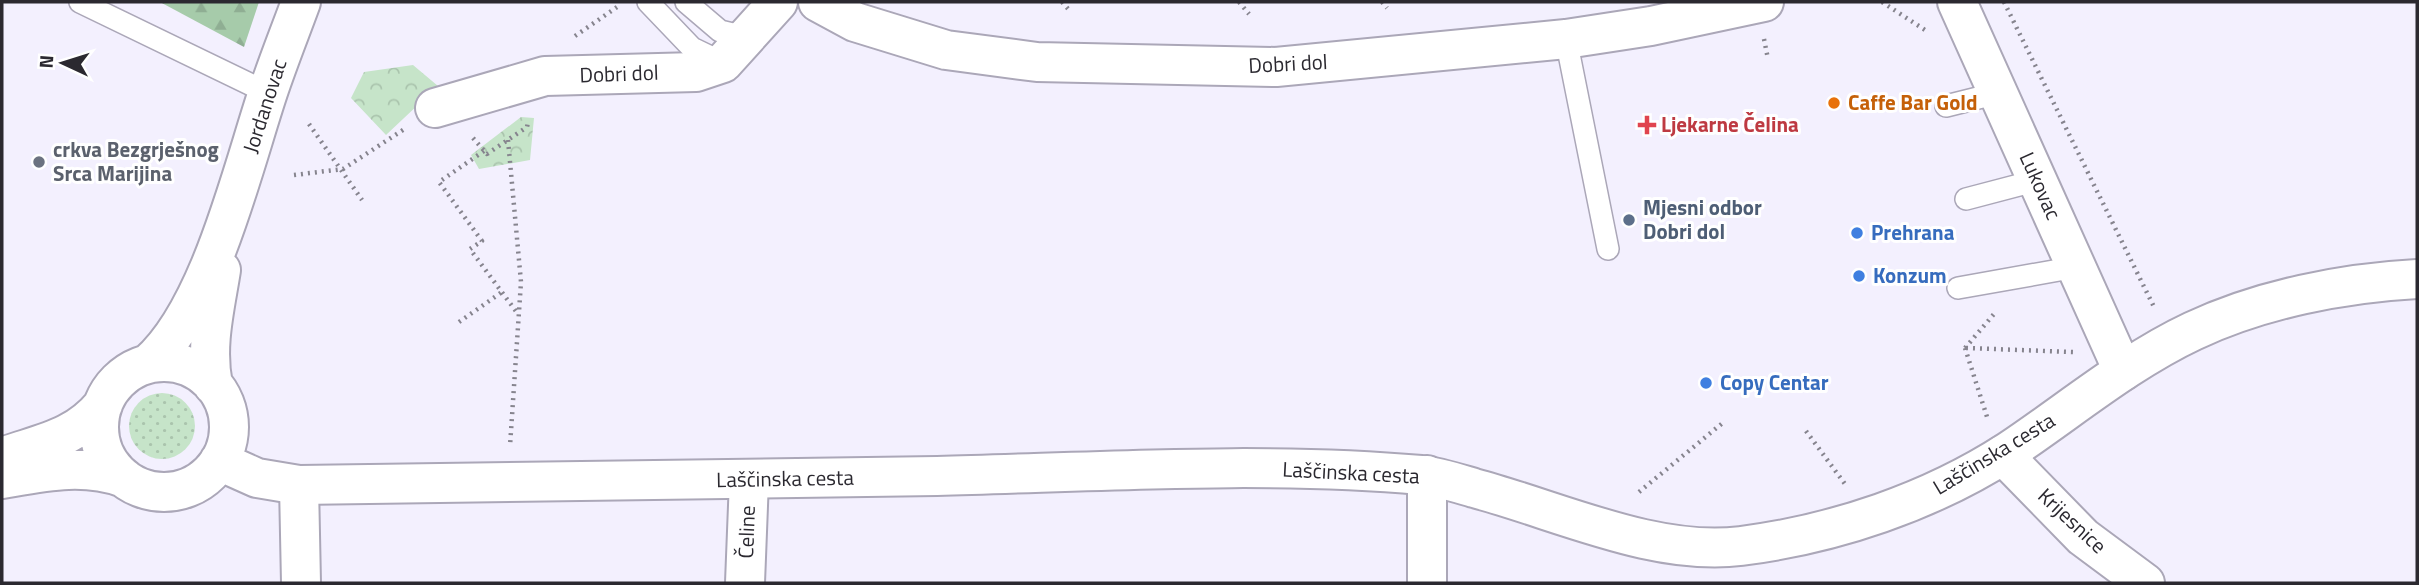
<svg xmlns="http://www.w3.org/2000/svg" width="2419" height="585" font-family="'Titillium Web',sans-serif">
<style>
.grass{fill:url(#grass-dots)}
.forest{fill:url(#forest-firs)}
.park{fill:url(#park-crowns)}
.lines{fill:none;stroke-linecap:round;stroke-linejoin:round}
.service-casing{stroke:#aba7b8;stroke-width:24}
.minor-casing{stroke:#aba7b8;stroke-width:42}
.secondary-casing{stroke:#aba7b8;stroke-width:42}
.path{stroke:#86848e;stroke-width:4.5;stroke-dasharray:2 5;stroke-linecap:butt}
.service{stroke:#fff;stroke-width:21}
.minor{stroke:#fff;stroke-width:38}
.secondary{stroke:#fff;stroke-width:38}
.food-dot{fill:#e8710a;stroke:#fff;stroke-width:2.5}
.health-dot{fill:#e0444e;stroke:#fff;stroke-width:2.5}
.worship-dot{fill:#6b7280;stroke:#fff;stroke-width:2.5}
.service-dot{fill:#5c6f8a;stroke:#fff;stroke-width:2.5}
.shop-dot{fill:#3f7fe0;stroke:#fff;stroke-width:2.5}
.labels{text-anchor:middle;stroke-width:6;stroke-linejoin:round;paint-order:stroke}
.street-label{font-size:21px;fill:#2b2930;stroke:#fff}
.food-label{font-size:21px;font-weight:bold;fill:#c56008;stroke:#fff;text-anchor:start}
.health-label{font-size:21px;font-weight:bold;fill:#be3a42;stroke:#fff;text-anchor:start}
.worship-label{font-size:21px;font-weight:bold;fill:#5b616d;stroke:#fff;text-anchor:start}
.service-label{font-size:21px;font-weight:bold;fill:#4e5e75;stroke:#fff;text-anchor:start}
.shop-label{font-size:21px;font-weight:bold;fill:#366cbe;stroke:#fff;text-anchor:start}
</style>
<defs>
<pattern id="grass-dots" width="8" height="8" patternUnits="userSpaceOnUse" patternTransform="scale(1.75)"><rect width="8" height="8" fill="#c6e4c9"/><path d="M2 2h.1M6 6h.1" fill="none" stroke="#aac4ad" stroke-width="1.8" stroke-linecap="round"/></pattern>
<pattern id="forest-firs" width="22" height="20" patternUnits="userSpaceOnUse" patternTransform="scale(1.75)"><rect width="22" height="20" fill="#a6cbaa"/><path d="M5 1l3.5 6h-7zM16 11l3.5 6h-7z" fill="#8fae93"/></pattern>
<pattern id="park-crowns" width="20" height="18" patternUnits="userSpaceOnUse" patternTransform="scale(1.75)"><rect width="20" height="18" fill="#c6e4c9"/><path d="M2 6a3 3 0 1 1 6 0M12 15a3 3 0 1 1 6 0" fill="none" stroke="#aac4ad"/></pattern>
</defs>
<rect width="100%" height="100%" fill="#f3f0fe"/>
<path class="grass" d="M129 426a33 33 0 1 1 66 0a33 33 0 1 1-66 0Z"/>
<path class="forest" d="M160,2h99l-15,45z"/>
<path class="park" d="M413,65l25,21 -52,49 -35,-37 13,-26z
M521,117l13,1 -4,42 -51,9 -8,-14z"/>
<g class="lines">
<g class="service-casing">
<path id="service" d="M80,2l188,91
M648,2l44,46 31,15
M686,2l34,29 25,6
M1566,39l42,210
M1946,106l52,-13
M1966,199l72,-19
M1958,288l118,-21"/>
</g>
<g class="minor-casing">
<path id="minor" d="M818,2l37,20 91,28 91,12 239,5 290,-28 85,-13 113,-24
M1957,2l166,369
M435,108l110,-32 151,-4 27,-9 55,-61
M2003,455l80,82 62,46
M299,485l2,98
M745,583l4,-103
M1427,583v-108"/>
</g>
<g class="secondary-casing">
<path id="secondary" d="M99 427a65 65 0 1 1 130 0a65 65 0 1 1-130 0Z
M148,364c62,-54 94,-194 120,-272 10,-30 22,-60 33,-90
M213,385c-8,-39 2,-77 8,-115
M2,457c39,-14 73,-18 101,-52
M219,461l38,17 42,7c212,-3 425,-4 638,-9 160,-4 324,-15 484,-1 18,2 36,8 53,13 83,22 181,69 267,58 94,-12 189,-44 268,-95 60,-40 118,-89 184,-120 68,-32 150,-48 224,-52
M2,479c41,-7 81,-16 122,-1"/>
</g>
<path class="path" d="M1062,2l7,8
M1239,2l10,12
M1382,2l5,6
M1882,2l43,28
M2004,2l151,307
M575,36l45,-31
M1764,39l4,20
M309,124l53,76
M473,138l14,16 40,-27 1,-5
M508,140l13,142 -11,164
M484,151l-45,31 43,59 -12,8 48,65
M294,175l49,-6 63,-41
M459,322l43,-30
M1965,348l29,-34
M1965,348l23,72
M1966,348l107,4
M1806,431l39,53
M1639,492l86,-71"/>
<use href="#service" class="service"/>
<use href="#minor" class="minor"/>
<use href="#secondary" class="secondary"/>
</g>
<circle class="food-dot" cx="1834" cy="103" r="7"/>
<path class="health-dot" d="M1643.5 114.5h7v7h7v7h-7v7h-7v-7h-7v-7h7z"/>
<circle class="worship-dot" cx="39" cy="162" r="7"/>
<circle class="service-dot" cx="1629" cy="220" r="7"/>
<g class="shop-dot">
<circle cx="1857" cy="233" r="7"/>
<circle cx="1859" cy="276" r="7"/>
<circle cx="1706" cy="383" r="7"/>
</g>
<g class="labels">
<g class="street-label">
<text transform="translate(1288 64) rotate(-3)" y="7">Dobri dol</text>
<text transform="translate(619 74) rotate(-2)" y="7">Dobri dol</text>
<text transform="translate(265 106) rotate(-72)" y="7">Jordanovac</text>
<text transform="translate(2040 186) rotate(66)" y="7">Lukovac</text>
<text transform="translate(1994 454) rotate(-31)" y="7">Laščinska cesta</text>
<text transform="translate(1351 473) rotate(3)" y="7">Laščinska cesta</text>
<text transform="translate(785 479) rotate(-1)" y="7">Laščinska cesta</text>
<text transform="translate(2072 521) rotate(43)" y="7">Krijesnice</text>
<text transform="translate(747 532) rotate(-88)" y="7">Čeline</text>
</g>
<g class="food-label">
<text x="1848" y="110">Caffe Bar Gold</text>
</g>
<g class="health-label">
<text x="1661" y="132">Ljekarne Čelina</text>
</g>
<g class="worship-label">
<text x="53" y="157">crkva Bezgrješnog<tspan x="53" dy="24">Srca Marijina</tspan></text>
</g>
<g class="service-label">
<text x="1643" y="215">Mjesni odbor<tspan x="1643" dy="24">Dobri dol</tspan></text>
</g>
<g class="shop-label">
<text x="1871" y="240">Prehrana</text>
<text x="1873" y="283">Konzum</text>
<text x="1720" y="390">Copy Centar</text>
</g>
</g>
<rect width="2419" height="585" fill="none" stroke="#2b2930" stroke-width="7"/>
<g transform="translate(63 63) rotate(274)" stroke="#ffffff" stroke-width="5" paint-order="stroke">
<path d="M0-5L12 26L0 18L-12 26Z" fill="#2b2930"/>
<text y="-10" font-size="19" font-weight="bold" text-anchor="middle" fill="#2b2930">N</text>
</g>
</svg>
